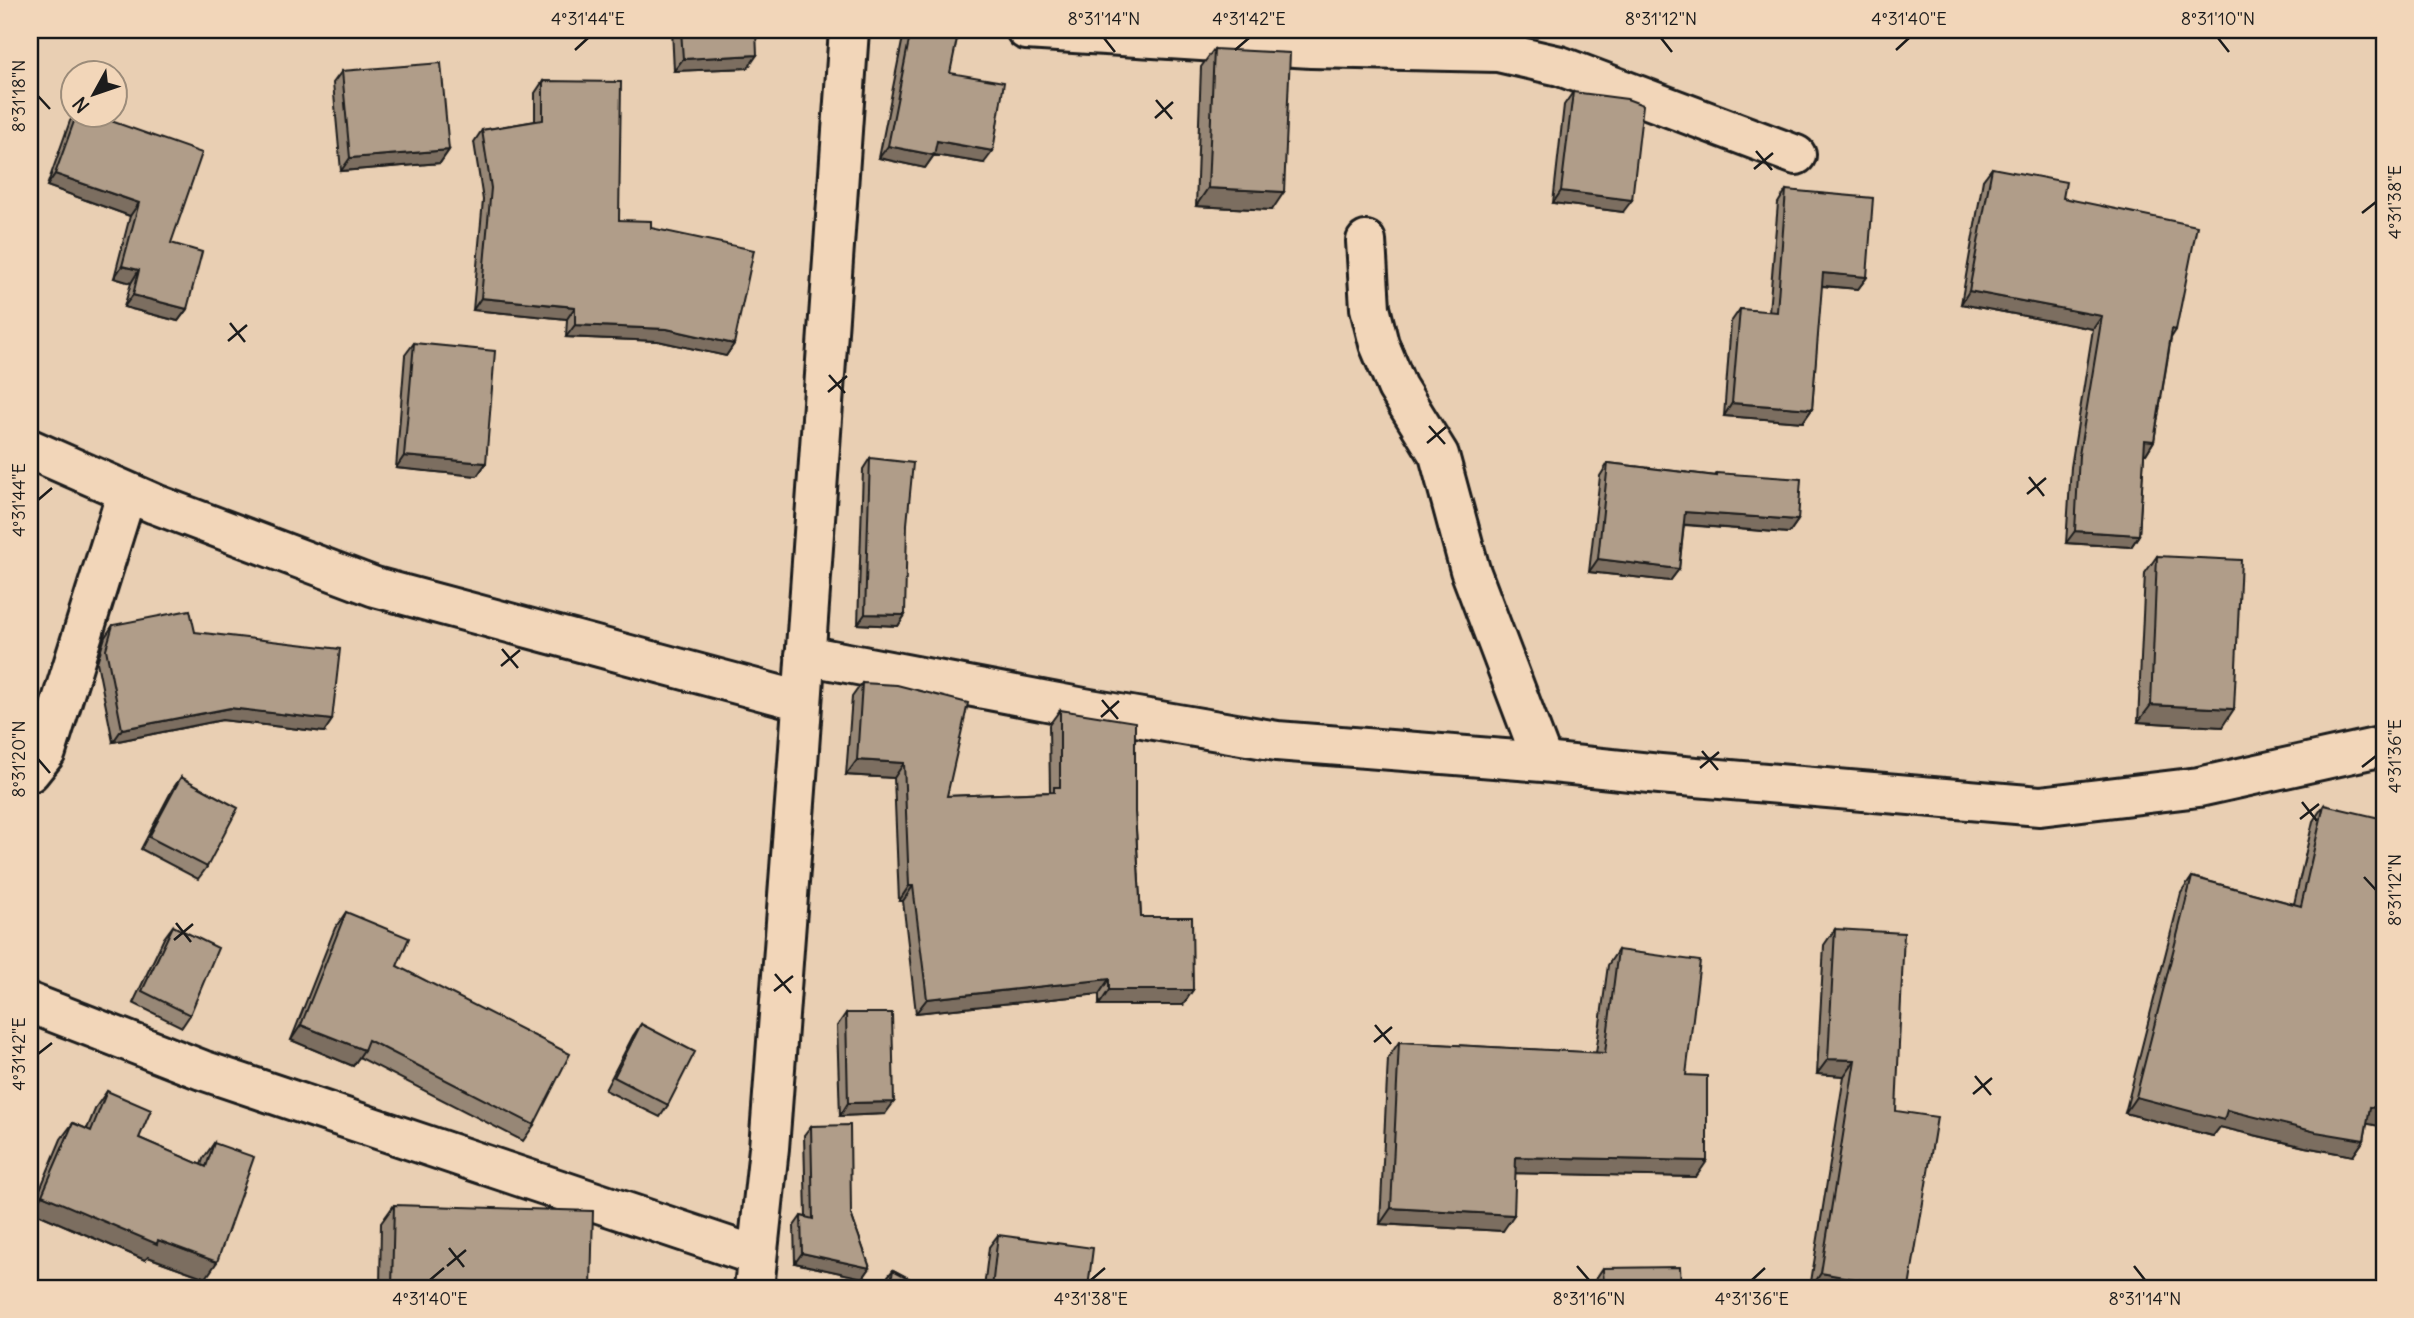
<svg xmlns="http://www.w3.org/2000/svg" width="2414" height="1318" font-family="Delius,sans-serif">
<style>
.lines{fill:none;stroke-linecap:round;stroke-linejoin:round}
.minor-casing{stroke:#1c1c1c;stroke-width:44}
.minor{stroke:#f2d6b9;stroke-width:38}
.wall{fill:#978776;stroke:#1c1c1c;stroke-width:2}
.shaded-wall{fill:#7b6e60;stroke:#1c1c1c;stroke-width:2}
.building{fill:#b09d89;stroke:#1c1c1c;stroke-width:2}
.ticks{fill:none;stroke:#1c1c1c;stroke-width:2.5}
.neatline{fill:none;stroke:#1c1c1c;stroke-width:2.5}
.ticks-label{font-size:18px;text-anchor:middle;fill:#1c1c1c}
</style>
<rect width="100%" height="100%" fill="#e9cfb3"/>
<filter id="ink" filterUnits="userSpaceOnUse"><feTurbulence type="fractalNoise" baseFrequency=".0143" numOctaves="2"/><feDisplacementMap in="SourceGraphic" scale="14" xChannelSelector="R" yChannelSelector="G"/><feConvolveMatrix kernelMatrix="1 2 1 2 8 2 1 2 1" color-interpolation-filters="sRGB"/></filter>
<g filter="url(#ink)">
<g class="lines">
<g class="minor-casing">
<path id="minor" d="M1026,30l285,18 187,4 62,14 236,89
M1366,241l4,67 9,36 18,43 42,68 31,115 73,192
M30,449l125,55 220,83 426,114
M805,655l279,53 193,33 266,21 117,12 380,32 159,-19 185,-41
M30,772l16,-20 81,-260
M30,1003l172,67 555,186
M754,1288l15,-140 29,-385 51,-733"/>
</g>
<use href="#minor" class="minor"/>
</g>
<path class="wall" d="M672,30h84l-8,38 -74,3z
M911,30l39,43 34,90 -50,-8 -9,13 -46,-10 23,-116z
M1214,49l58,161 -76,-4 5,-139z
M342,71l107,79 -9,13 -99,8 -8,-88z
M543,81l76,139 32,8 83,116 -8,12 -68,-15 -92,-4 1,-18 -94,-9 10,-110 -9,-58 8,-12 53,-9v-28z
M1573,92l50,120 -70,-9 11,-98z
M74,116h23l74,127 16,66 -9,12 -54,-14 7,-24 -17,-5 16,-62 -83,-30 23,-65z
M1992,168l71,30 113,132 -5,8 -17,103 -8,13 -2,-1 -5,82 -8,12 -65,-4 5,-76 22,-138 -132,-25 22,-124z
M1786,190l81,87 -9,12 -37,-3 -9,123 -9,13 -79,-6 7,-94 9,-13 29,3 9,-109z
M414,343l72,120 -9,13 -81,-8 9,-113z
M870,458l35,157 -7,11 -40,-2 5,-155z
M1608,463l107,13 2,-3 81,47 -9,13 -105,-8 -5,44 -9,12 -81,-9 11,-96z
M2157,556l65,171 -84,-5 7,-149z
M113,625l82,7 129,100 -102,-12 -109,22 -16,-80 8,-25z
M862,683l85,113 103,-4 -1,-67 11,-15 75,102 6,105 42,88h-84v-11l-183,19 -13,-112h-4l-5,-123 -48,-3 6,-78z
M181,777l26,90 -9,12 -57,-30 31,-59z
M2324,805l43,319 -3,16 -11,16 -48,-9 -85,-20 -7,9 -88,-23 56,-220 11,-16 102,27 19,-83z
M346,912l51,54 137,159 -11,16 -164,-84 -6,9 -62,-26 44,-112z
M173,926l17,89 -8,12 -49,-24 31,-65z
M1835,929l61,182 13,177h-99l34,-212 -27,-2 7,-129z
M1618,950l68,125 10,102 -181,-4 -12,58 -123,-7 8,-166 11,-16 197,11 12,-88z
M846,1013l39,101 -45,2 -3,-90z
M641,1024l27,81 -8,12 -55,-27 28,-54z
M107,1091l32,47 62,27 2,-6 11,-16 -8,135 -58,-21 -3,3 -114,-49 30,-72 12,-16 14,6 9,-22z
M811,1126l40,88 19,54 -7,10 -68,-15 -1,-37 7,-10 5,1 -2,-82z
M394,1205l197,83h-211l1,-65z
M998,1235l90,53h-104l5,-41z
M1603,1268l78,20h-90v-2z
M893,1270l32,17 46,1h-85l2,-12z"/>
<path class="shaded-wall" d="M757,55l-9,13 -74,3 9,-12z
M937,141l56,10 -9,12 -56,-9z
M888,146l46,9 -9,13 -46,-10z
M449,150l-9,13 -99,8 9,-13z
M55,174l84,29 -9,13 -83,-30z
M1208,188l76,4 -12,18 -76,-4z
M1561,191l71,9 -9,12 -70,-9z
M122,266l17,4 -8,13 -17,-5z
M1823,273l44,4 -9,12 -44,-4z
M1969,291l133,25 -9,13 -132,-25z
M133,295l54,14 -9,12 -54,-14z
M481,298l94,9 -8,12 -94,-9z
M575,325l92,4 67,15 -8,12 -68,-15 -92,-4z
M1732,403l80,6 -9,13 -79,-6z
M2145,440l9,1 -8,13 -9,-2z
M404,456l82,7 -9,13 -81,-8z
M1685,512l113,8 -9,13 -112,-9z
M2075,531l64,4 -8,12 -65,-4z
M1598,559l81,10 -9,12 -81,-9z
M865,614l40,1 -7,11 -40,-2z
M2151,705l83,4 -12,18 -84,-5z
M230,708l102,12 -8,12 -102,-12 -109,22 9,-13z
M857,760l47,3 -10,15 -48,-3z
M909,886h4l-10,15h-4z
M1109,979l-10,15 -183,19 11,-14z
M1109,990h84l-10,15h-84z
M301,1025l63,25 -11,16 -62,-26z
M1828,1059l27,1 -11,16 -27,-2z
M2136,1097l91,13 137,30 -11,16 -48,-9 -85,-20 -7,9 -88,-23z
M894,1102l-9,12 -45,2 8,-13z
M2370,1107l14,2v18l-25,-5z
M1516,1157l191,4 -11,16 -191,-4z
M42,1195l116,45 59,22 -11,16 -58,-21 -3,3 -114,-49z
M1391,1208l123,7 -11,16 -123,-7z
M802,1253l68,15 -7,10 -68,-15z
M1821,1273l51,9 -5,6h-56z"/>
<path class="building" d="M681,30h75l1,25 -74,4z
M911,30l46,9 -7,34 54,9 -11,69 -56,-10 -3,14 -46,-9z
M1214,49l76,4 -6,139 -76,-4z
M441,63l8,87 -99,8 -8,-87z
M543,81l78,1 -2,138 32,1v7l103,22 -20,94 -67,-15 -92,-4v-18l-94,-9 10,-110 -9,-58 61,-10z
M1573,92l54,7 16,6 -11,95 -71,-9z
M76,116h21l105,37 -31,90 31,9 -15,57 -54,-14 6,-25 -17,-4 17,-63 -84,-29z
M1992,168l74,14 -3,16 134,28 -21,104 -4,-1 -18,112 -9,-1 -6,95 -64,-4 4,-76 23,-139 -133,-25z
M1786,190l87,8 -6,79 -44,-4 -11,136 -80,-6 8,-94 37,3z
M414,343l81,8 -9,112 -82,-7z
M870,458l43,5 -6,61 -2,91 -40,-1z
M1608,463l109,13v-3l84,6 -3,41 -113,-8 -6,57 -81,-10z
M2157,556l84,4 -7,149 -83,-4z
M190,610l5,22 145,17 -8,71 -102,-12 -108,21 -16,-80 7,-24z
M862,683l35,2 71,18 -21,93 107,-4v-5h6v-77l75,12v90l6,105h51l1,73h-84v-11l-182,20 -14,-113h-4l-5,-123 -47,-3z
M181,777l57,31 -31,59 -58,-30z
M2324,805l60,14v290l-14,-2 -6,33 -48,-8 -89,-22 -3,10 -88,-23 56,-220 109,29z
M346,912l63,26 -12,28 173,88 -36,71 -166,-85 -4,10 -63,-25z
M173,926l45,22 -28,67 -48,-24z
M1835,929l69,4 -8,178 41,6 -28,171h-38l1,-6 -51,-9 34,-213 -27,-1z
M1618,950l82,11 -14,114 21,1v85l-191,-4 -2,58 -123,-7 8,-166 206,11z
M846,1013h46l2,89 -46,1z
M641,1024l54,28 -27,53 -54,-28z
M107,1091l44,19 -12,28 67,29 8,-24 40,14 -37,105 -59,-22 -1,4 -115,-49 31,-72 18,8z
M850,1125l1,89 19,54 -68,-15 -1,-37 12,3 -2,-93z
M394,1205l199,6 -2,77h-199z
M998,1235l95,13 -5,40h-96z
M1680,1267l1,21h-77l-1,-20z
M893,1270l32,17 46,-4v5h-81z"/>
</g>
<path class="ticks" d="M1104,38l11,14M1661,38l11,14M2218,38l11,14M575,50l13,-12M1235,50l14,-12M1896,50l13,-12M38,96l12,13M1156,100l16,19M1155,118l18,-16M1756,151l16,19M1754,169l19,-16M2362,213l14,-11M230,323l15,19M228,341l19,-16M829,375l16,18M828,392l19,-16M1429,426l16,18M1427,443l19,-16M2029,477l15,19M2027,494l19,-16M38,500l14,-12M502,649l16,19M501,666l19,-16M1102,700l16,19M1101,717l18,-16M1702,751l16,19M38,759l12,14M2362,767l14,-11M1700,768l19,-16M2302,802l15,19M2300,819l19,-15M2364,877l12,13M176,923l15,19M174,940l19,-16M775,974l16,19M774,991l19,-15M1375,1025l16,19M1374,1042l18,-15M38,1054l14,-11M1975,1076l16,19M1973,1094l19,-16M449,1248l15,19M447,1266l19,-16M1577,1266l12,14M2134,1266l11,14M430,1280l14,-12M1091,1280l14,-12M1752,1280l13,-12"/>
<rect width="2414" height="1318" fill="none" stroke="#f2d6b9" stroke-width="77"/>
<g transform="translate(94 94) rotate(230)"><circle r="33" fill="#f2d6b9" stroke="#9c8c7a" stroke-width="2"/>
<path d="M0-5L12 26L0 18L-12 26Z" fill="#1c1c1c"/>
<text y="-10" font-size="19" font-weight="bold" text-anchor="middle" fill="#1c1c1c">N</text>
</g>
<rect x="38" y="38" width="2338" height="1242" class="neatline"/>
<g class="ticks-label">
<text x="588" y="25">4°31'44"E</text>
<text x="1104" y="25">8°31'14"N</text>
<text x="1249" y="25">4°31'42"E</text>
<text x="1661" y="25">8°31'12"N</text>
<text x="1909" y="25">4°31'40"E</text>
<text x="2218" y="25">8°31'10"N</text>
<text transform="translate(19 96) rotate(-90)" y="6">8°31'18"N</text>
<text transform="translate(2395 202) rotate(-90)" y="6">4°31'38"E</text>
<text transform="translate(19 500) rotate(-90)" y="6">4°31'44"E</text>
<text transform="translate(2395 756) rotate(-90)" y="6">4°31'36"E</text>
<text transform="translate(19 759) rotate(-90)" y="6">8°31'20"N</text>
<text transform="translate(2395 890) rotate(-90)" y="6">8°31'12"N</text>
<text transform="translate(19 1054) rotate(-90)" y="6">4°31'42"E</text>
<text x="430" y="1305">4°31'40"E</text>
<text x="1091" y="1305">4°31'38"E</text>
<text x="1589" y="1305">8°31'16"N</text>
<text x="1752" y="1305">4°31'36"E</text>
<text x="2145" y="1305">8°31'14"N</text>
</g>
</svg>
